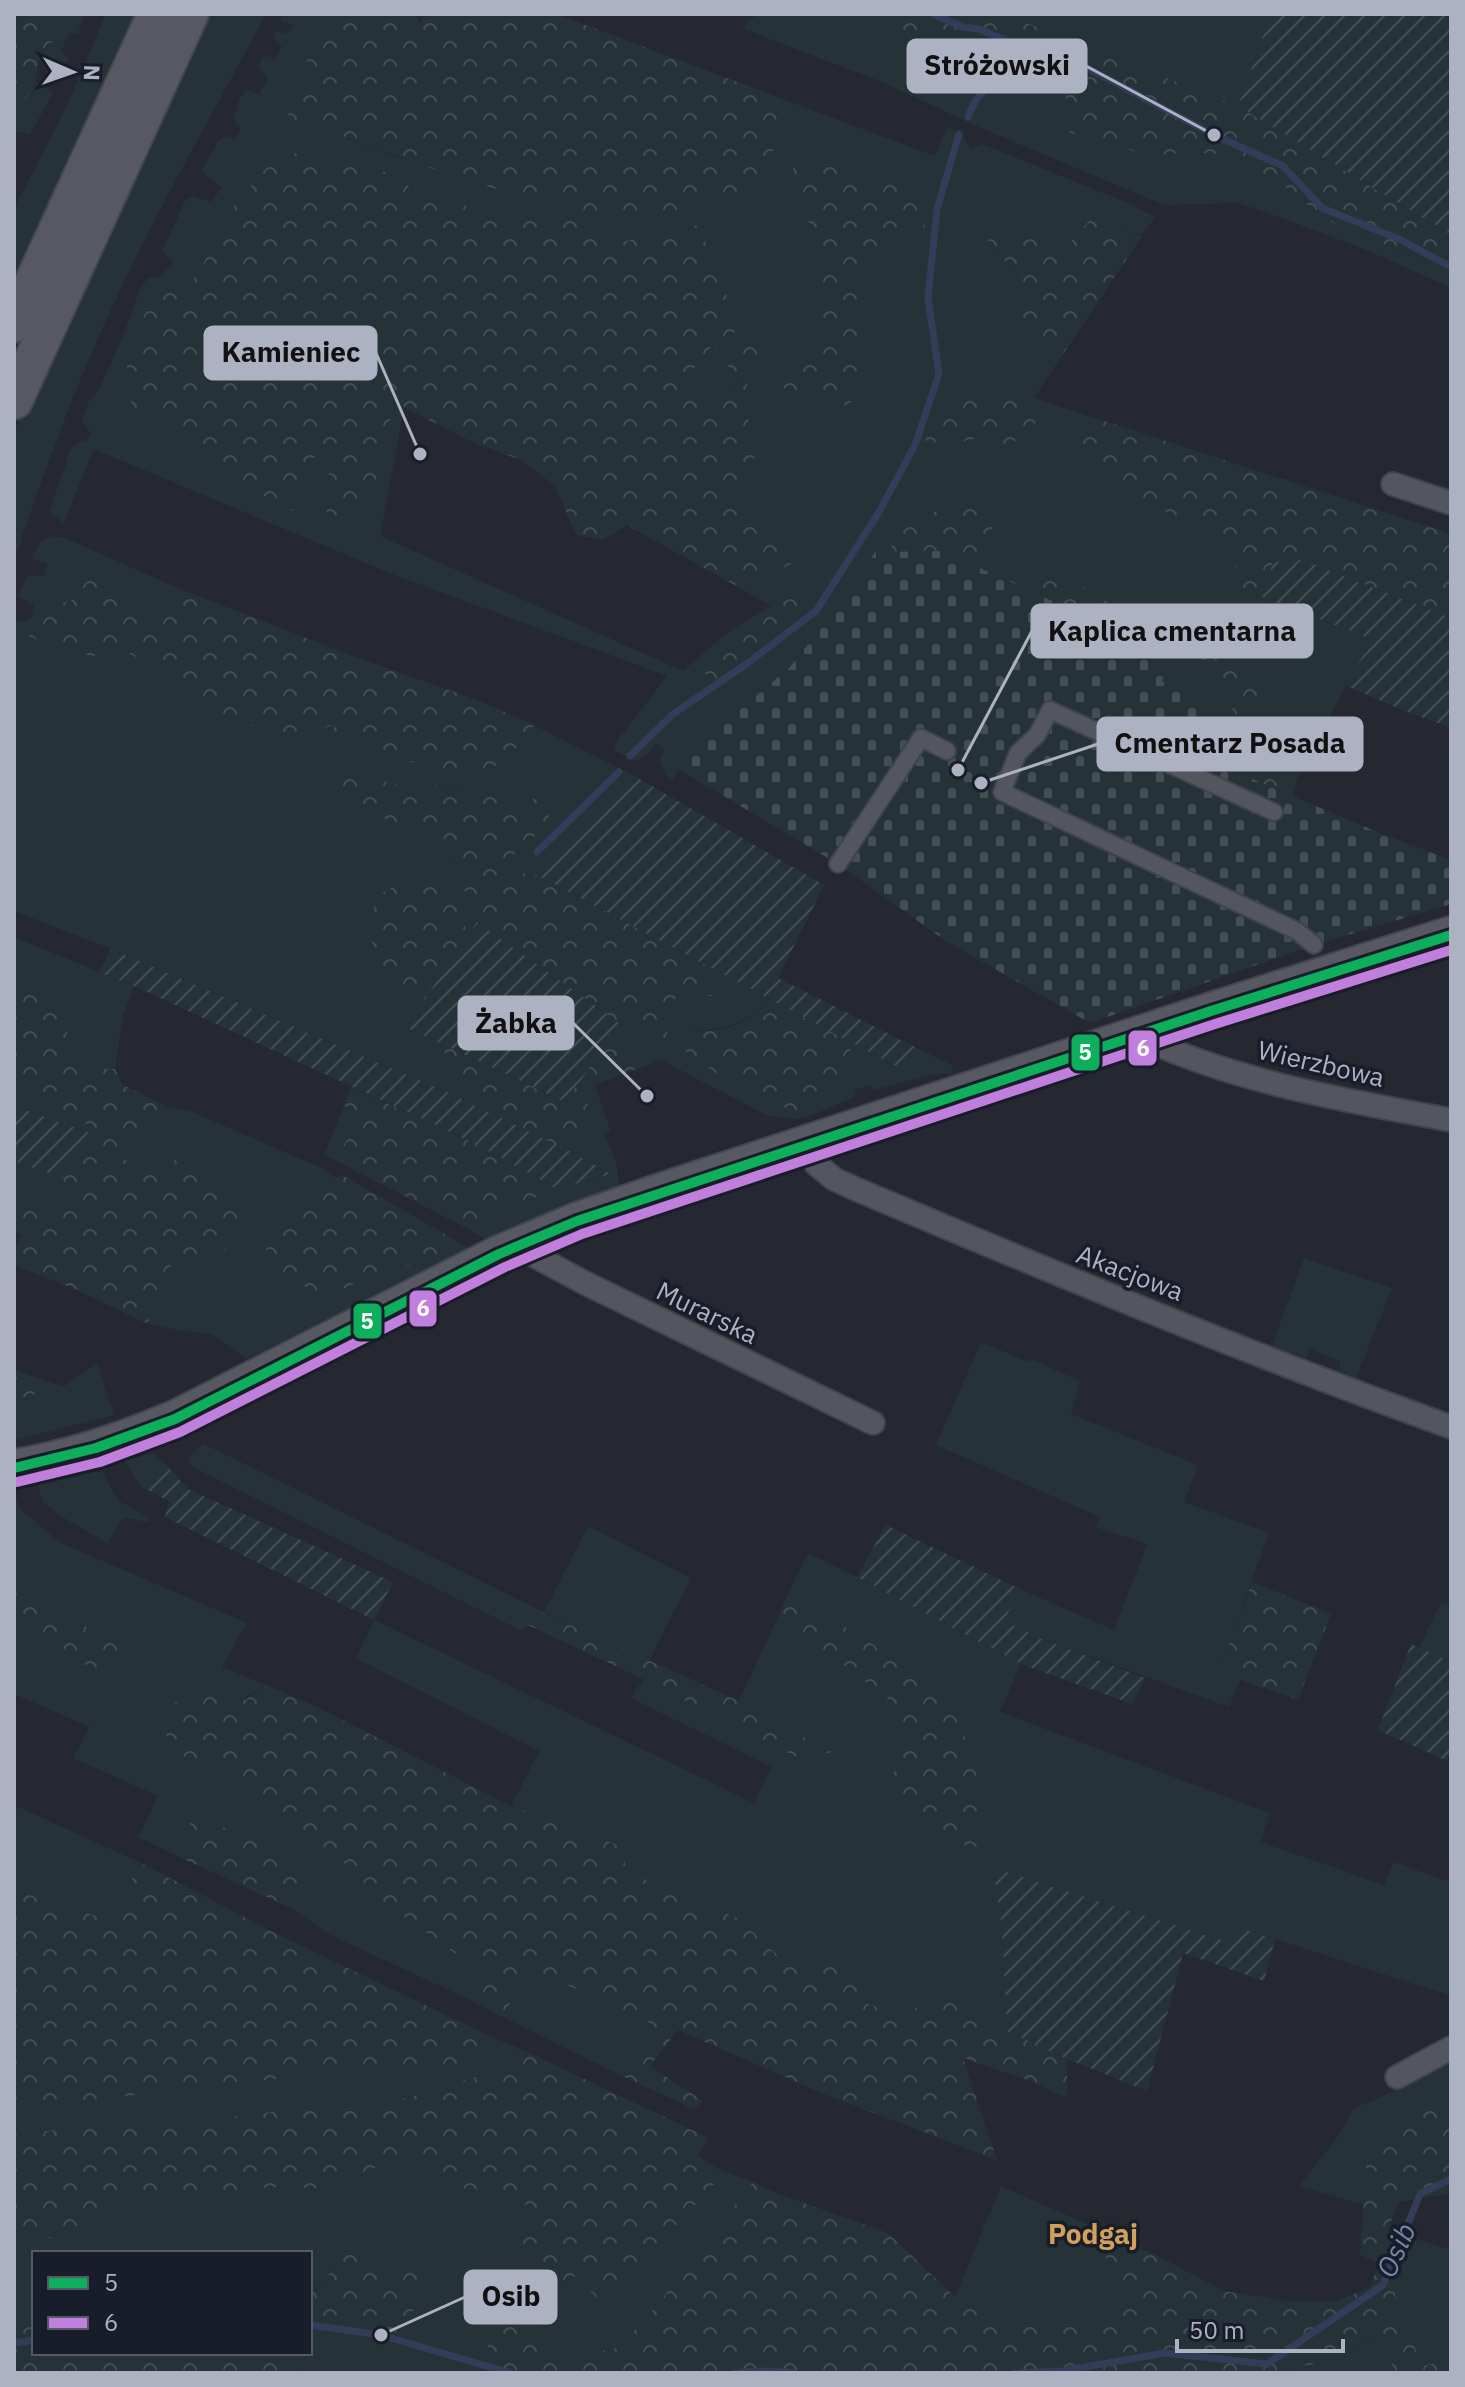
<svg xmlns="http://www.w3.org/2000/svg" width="1465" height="2387" font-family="'IBM Plex Sans',sans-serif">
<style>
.grass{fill:#253339;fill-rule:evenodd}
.forest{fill:url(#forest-crowns)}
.cemetery{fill:url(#cemetery-stones)}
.garden{fill:url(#garden-furrows)}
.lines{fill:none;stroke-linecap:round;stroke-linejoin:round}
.stream{stroke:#333d59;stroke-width:7}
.pedestrian-casing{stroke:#404349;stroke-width:20}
.minor-casing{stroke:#404349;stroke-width:26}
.primary-casing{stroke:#42454d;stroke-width:40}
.pedestrian{stroke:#54565f;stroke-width:16}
.minor{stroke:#54565f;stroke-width:22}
.primary{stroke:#575861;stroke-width:36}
.bus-1-casing{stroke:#191d2a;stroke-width:16}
.bus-2-casing{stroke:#191d2a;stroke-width:16}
.bus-1{stroke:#0daf5c;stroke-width:10}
.bus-2{stroke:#c07fdc;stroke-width:10}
.labels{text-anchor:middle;stroke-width:7;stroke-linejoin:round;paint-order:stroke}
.street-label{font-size:26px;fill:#adb2c3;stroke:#191d2a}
.neighbourhood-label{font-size:28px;font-weight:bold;fill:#cfa15d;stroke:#191d2a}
.water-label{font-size:28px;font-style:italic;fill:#7685ab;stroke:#191d2a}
.leader{fill:none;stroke:#adb2c3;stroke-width:3}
.callout-dot{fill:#adb2c3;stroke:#191d2a;stroke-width:3}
.callout{fill:#adb2c3;stroke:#adb2c3;stroke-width:3}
.callout-label{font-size:28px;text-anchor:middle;font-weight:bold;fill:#111}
.line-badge{stroke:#191d2a;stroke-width:3}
.badge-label{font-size:22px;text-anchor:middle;font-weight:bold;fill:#fff}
</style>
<defs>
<pattern id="forest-crowns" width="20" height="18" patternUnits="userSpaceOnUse" patternTransform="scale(2)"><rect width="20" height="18" fill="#253339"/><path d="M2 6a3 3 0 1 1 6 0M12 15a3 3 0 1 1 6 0" fill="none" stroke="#424e54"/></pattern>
<pattern id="cemetery-stones" width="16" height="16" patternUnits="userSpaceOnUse" patternTransform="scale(2)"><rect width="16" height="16" fill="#253339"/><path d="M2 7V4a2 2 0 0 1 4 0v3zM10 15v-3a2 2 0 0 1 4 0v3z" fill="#424e54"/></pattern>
<pattern id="garden-furrows" width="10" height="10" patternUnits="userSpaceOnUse" patternTransform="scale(2)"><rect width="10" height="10" fill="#253339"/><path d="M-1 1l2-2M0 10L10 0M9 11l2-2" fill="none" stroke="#424e54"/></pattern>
</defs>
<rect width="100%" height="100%" fill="#252830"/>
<path class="grass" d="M50,14h35l-7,19h-9l-8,18 9,7 -9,12 -22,-9 13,-19z
M105,14h35l-126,273v-79l44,-84 24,-52z
M204,14h62c-58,109 -121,216 -170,329 -31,70 -56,143 -82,216v-127z
M283,14h40l-37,107 42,10 70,26 160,48 39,15 41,1 44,-12 25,-10 17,2 52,-55 1,-49 158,59 12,-30 16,9 7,14 12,-5 146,59 27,14 -13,18 -52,-14 -26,28 -61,-18 -15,11 30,35 -2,36 47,41 -29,44 52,17 -17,33 46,40 44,21 59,23 20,40 6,20 18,5 110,42 -70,127 -13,-11 -27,-37v-30l-18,-24 -50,-30 -95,-36 -44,-32 -54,12 -23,-11 16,-29 -4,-23 -25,-21 -61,35 -17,23h-12l-28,44 -58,72 -77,65 -34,36 -4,12 -8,-5 -6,-16 4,-10 -8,-7 -9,12 -11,6 -22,-11 3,-9 50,-65 -280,-104 -293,-123 -30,74 -15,-11 22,-63 7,-7h8l5,-8 -9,-15 7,-18 9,-10 25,-55 17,-47 8,-11 12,-1 13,-14 -11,-12 24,-52 7,-3 18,6 11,-15 -21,-16 18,-31 7,-4 9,3 6,-10 -8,-10 7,-21 6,-8 13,4 9,-16 -9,-10 2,-9 7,-4 6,5 8,-13 -8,-8v-7l15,1 4,-8 -13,-4zM821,155l49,24 55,13 -1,44 -37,4 -15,11 -8,20 -6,103 5,21 -21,12 -62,-20 2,-24 37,-22 -1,-21 8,-68 -27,-47 -7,-41zM345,160l60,18 5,14 47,9 28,15 25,-4 27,9 33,-2 38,26 94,-20 9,45 22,36 2,32 -23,8 -19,24 -18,11 38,11 31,-11 1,56 11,19 -12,16 -2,37 17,26 38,26 -57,27 31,18 32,-12 6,12 -43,47 -36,27 -19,2 -14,-23 -14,12 -303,-135 24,-129 -8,-4 -9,25 -61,90 4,-65 -23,7 -2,27 -11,24 -19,-8 -36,-22 -16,2 -20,-32 -30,-18 -7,-19 -45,-24c9,-36 18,-69 37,-101l26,-3zM952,409l53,35 -30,-5 -27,5 -17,-30z
M758,14h118l18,6 12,17 54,15 16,19 50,14 39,6 87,65 39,-4 36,3 56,31 48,36 97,41 21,-29 2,1v53l-82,-37 -95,-36 -36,-12 -74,2 -183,-77 -99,-46 -138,-53 3,-7z
M1004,14h267l-33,92z
M36,81l17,12 -23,41 -16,-3v-27l19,-11z
M55,537h8l117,52 3,19 -20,5 -52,-18 -22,-17 -18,23 -20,4 -20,13 3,-12 -16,-10 10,-21 16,1 3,-12 -12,-4 -3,-3 10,-17z
M14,620l11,2 3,13 65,21 32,-4 42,22 58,62 20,-13 52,14 37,-12 180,26 20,-26 97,49 -41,37 -53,64h-8l-27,-11 31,-26 4,-43 -10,16h-11l-53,-26h-66l-31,-9 -8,-17 -20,-11v42l123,54 -13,15 13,23 16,40 -9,13 -19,-51 -52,109 20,19 -10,15 31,15 31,52 14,16 -372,-161 -97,-38z
M1172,656l40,14 22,27 -4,32 -34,26 -34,-74z
M14,937l120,49 -12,33 -7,50h-30l-18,-27 -46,-50 -7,2z
M725,975l46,25c-29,24 -40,28 -77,31l-11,19c38,28 79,48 123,64l35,-26 11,-45 51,27 12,-23 38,19 -1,7 -23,2 -55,15 -2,-5 -17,5v7l-46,19 -13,3 -28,-3 -107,-56 -19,7 -29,-32 8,-11 26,13 21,-3 -5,-16 9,-17 17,-11 13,6h13z
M14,1073l8,7 3,21 69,26 -4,6 -76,-27z
M595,1085l16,47 -7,2c8,18 18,36 13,55l-65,23 -61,27 -8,-1 -20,-12 94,-37 53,-14 -39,-23z
M167,1106l25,6 130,56 14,10 -70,70 58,50 35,-16 108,-35 -3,7 -217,105 -35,-25 -29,-3 -35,-7 11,-39 17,-27 -22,-90 -17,-3 -19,-8 13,-12 31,-14z
M344,1106l18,10 -19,30 7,22 -26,-14z
M14,1161l48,17 16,30 -24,6 -40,-16z
M1304,1258l88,30 -36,90 -16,-8v-9l-30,-12 -3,9 -35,-12z
M981,1342l48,20 2,-3 49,22 -9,33 127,51 -14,37 85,31 -49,136 20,11 -11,27 -192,-70 -33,-16 16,-32 94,41 33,-86 -52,-17 5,-10 -164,-72z
M97,1363l17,52 -100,25v-40l49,-13z
M204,1444l340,168 44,-86 103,52 -42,83 -104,-48 -23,18 -331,-165 -2,-10z
M152,1453l14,12 -26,21 -16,-25z
M96,1472h6l17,29 29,16 2,6 -26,-6 -17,26 -48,-28 -17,-14 -4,-17z
M14,1492l6,17 41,34 186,80 -25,44 44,18 -101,63 55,24 61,42 68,53 28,30 34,25 46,33 37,13 -32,28 -132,-61 -37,-26 23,-35 -117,-37 -13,23 -48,-23 20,-41 -85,-38 17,-31 -76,-33v-66l41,14 29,22 19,-29 -43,-20 -46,-26z
M808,1553l49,24 164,87 -21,48 270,101 -9,29 123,43 9,-23 58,20v114l-210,-68 -6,17 -242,-76 9,60 5,102 -75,-34 -24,16 -50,-11 -30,-38 -24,9 -37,-26 -25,-27 -88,-35 -29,-20 -68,-40 -46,-19 28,-55 -183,-93 18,-38 380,183 17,-36 -140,-69 12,-19 157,80 31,-7 -92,-51 37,-80 59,38 65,49 -1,55 84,43 -7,-33 -11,-30 1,-33 -51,-32 -51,-41 -77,-41z
M1441,1602l10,4v55l-32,-13z
M14,1805l125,57 -24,59 -56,-15 -45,-17z
M534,1970l117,53 -29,53 -121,-60z
M496,2039l25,10 -30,23 -83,26 -239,25 -63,1 -92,11v-26l342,-39 109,-6 37,-15z
M1451,2057v52l-25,-2 -31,27 -28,18 -3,53 -65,-19 40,-51 15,-27 28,-11z
M427,2154l22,34 77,2 -3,51 -8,38 -39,46 15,28 -1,20h-183l-8,-4 -12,-16h23v-34l6,-4 60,27 39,-77 -28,-1 -41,-13 -32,41 -4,-4v-35h-276v69l-20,4v-89l50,1 41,-22 32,-26 80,4 57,-7 57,2 39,-20 31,-6z
M716,2168l37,14 -98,126 -38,40 -53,10 -27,-17 -1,-41 39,-24 24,24 44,-39 77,-83z
M1001,2186l86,38 38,68 -29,25 -35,11 -63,-8 -43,-23z
M1409,2237l42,13v110l-29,6 -27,-71z
M1379,2333l17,40h-132l79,-14z"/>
<path class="forest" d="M18,14h32l2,28 -13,19 -6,32 -19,11v-78z
M323,14h93l3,10 7,-10h130l221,83 -1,49 -31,46 -21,9 -17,-2 -25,10 -44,12 -41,-1 -39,-15 -88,-23 -142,-51 -42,-10z
M876,14h128l234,92 211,128 -20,29 -98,-41 -48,-36 -56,-31 -36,-3 -39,4 -82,-23 -5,-42 -39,-6 -50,-14 -16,-19 -54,-15 -12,-17z
M292,153l53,7 60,18 6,14 46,9 28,15 25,-4 27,9 33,-2 38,26 94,-21 9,46 22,36 2,32 25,8 -1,29 -26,-3 -21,-26 -19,24 -17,11 37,11 32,-11 9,14 -9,42 11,19 -12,16 -2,37 17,26 30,1 9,25 -58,27 -113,-63 -25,15 -26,-5 -21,-49 -32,-25 -53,-20 -74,-38c-15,36 -14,93 -43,119l-27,-3 4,-66 -23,7 -2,27 -11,24 -19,-8 -36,-22 -16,2 -20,-32 -30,-18 -7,-19 -23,4 -22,-28c9,-36 18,-69 37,-102l26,-2 15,-12 25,-57 46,-53z
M821,155l49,24 56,13 -2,44 -37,4 -15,11 -8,20 -6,103 5,21 -21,12 -62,-20 2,-24 37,-23 -1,-20 8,-68 -27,-47 -7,-42z
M1090,220l52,16 -79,118 -47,-41 2,-37 -31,-35 16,-10 61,18z
M968,390l39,6 31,21 -9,20 -24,7 -30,-5 -27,5 -23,-3 6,-28 21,-4z
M1086,415l365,119v84l-149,-58 -29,2 -11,35 -19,-5 -5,-20 -20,-40 -59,-23 -44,-21 -46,-40z
M965,494l25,20 4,24 -16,29 -35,-16 -56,1 17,-23z
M1055,566l44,32 95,36 50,30 18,24v30l27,37 13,11 -10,30 -96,-41 34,-27 4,-31 -22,-27 -40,-14 -171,-78z
M89,578l22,17 52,18 20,-5 -3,-19 170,66 127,45 57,25 -20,26 -26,21 -44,-2 -70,-17 -39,-18 -2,-10 -35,12 -53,-13 -20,12 -58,-62 -41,-22 -33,4 -30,-4 -36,-17 -2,-13 26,-17 20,-4z
M804,594l5,12 -43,47 -36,27 -19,3 -14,-24 32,-27 42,-26z
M338,747l20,12 8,17 31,9 103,1 19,13 -2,12 10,-1 9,-16 15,19 -18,25 -30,26 26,11h8l188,100 -10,21h-13l-13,-6 -17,11 -9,17 5,16 -2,12 -45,-22 -144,-102 -16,-40 -13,-24 12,-14 -66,-20 -56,-34z
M435,873l14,11 19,51 -51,77 -20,-19 -34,-68 19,-32 29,-16z
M21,992l19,6 28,18 -1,26 18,27h30l8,16 44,21 -5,25 -31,14 -12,12c25,11 30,12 56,3 36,20 59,25 66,70l-26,33 -39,-5 -17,27 -11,39 -71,-34 -63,-25v-14l7,-16 -7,-4v-33l40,16 23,-6 -15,-30 32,-51 -69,-26 -3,-21 -8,-7v-79z
M771,1000l81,43 -11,45 -35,26c-44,-11 -87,-37 -123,-64l-1,-15c13,-4 26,-4 39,-6 20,-3 35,-16 50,-29z
M613,1035l29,32 -47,18 -24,67 -88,-42 -14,-16 -31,-52 126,60z
M351,1087l123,56 83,46 -94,37 -113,-58 -7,-22 19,-30 -18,-10z
M344,1176l123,71 -108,35 -35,16 -53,-32 -5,-18 70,-70z
M14,1370l49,17 -49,13z
M1252,1582l79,32 -33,86 -58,-20 -20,-10z
M14,1589l46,26 43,20 27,23 -14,15 -33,-9 -28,-22 -41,-14z
M787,1596l77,41 51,41 51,32 -1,33 11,30 7,33 -6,41 -24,-3 -68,-57 14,-24 1,-55 -65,-49 -59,-38z
M544,1613l195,88 93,51 -32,7 -157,-80 -115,-54z
M208,1682l37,18 21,-15 51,22 194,99 112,41 2,18 29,20 88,35 25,27 37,26 24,-9 33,-4 -3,42 50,11 24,-16 42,-7 16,32 77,37v39l-37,-17 -67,-23 34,102 -178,-68 -141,-62 -28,36 53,35 -9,8 -72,-33 28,-53 -116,-53 -33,46 -39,-20 31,-28 -36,-13 -46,-33 -34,-25 -28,-30 -68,-53 -61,-42 -56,-24 8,-43z
M184,1815l14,2 78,32 40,26 -23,34 -107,-49 13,-23z
M139,1862l142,74 215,103 7,10 -38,15 -109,6 -342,39v-220l45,17 56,15z
M521,2049l188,89 -12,17 19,13 4,10 -77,83 -44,39 -24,-24 -39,23 1,42 27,17 53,-10 38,-40 98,-126 23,11 112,40 67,64 43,23 63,8 35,-11 29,-25 -38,-68 76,35 61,32 62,10 50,1 34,-15 9,-24 -19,-8 7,-103 28,-18 31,-28 25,3v84l-52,9 -11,27 21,8 -14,58 27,71 29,-6v13h-55l-18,-40 -35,26 -79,14h-774l1,-20 -15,-28 39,-46 8,-38 3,-50 -77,-3 -22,-34 -26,9 -31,6 -39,20 -57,-2 -57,7 -80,-4 -32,26 -41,22 -50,-1v-102l92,-11 63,-1 239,-25 83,-26z
M346,2251l41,13 28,1 9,23 -20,41 -29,13 -59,-27 -6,4v-31l5,4z
M34,2322v31h253l12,16 8,4h-293v-47z"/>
<path class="cemetery" d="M943,551l229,105 -10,25 55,30 -21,44 179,76 76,29v44l-137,41 -224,78 -144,-82 -108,-77 -160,-95 34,-36 77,-65 58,-72 28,-44z"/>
<path class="garden" d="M1271,14h180v221l-213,-129z
M1302,560l149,58v110l-54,-20 -52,-23 23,-38 3,-8 -109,-42 11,-35z
M631,774l193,111 -46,93 137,69 -12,23 -366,-195 53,-64z
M477,922l144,102 -56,78 -159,-75z
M111,949l338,144 122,59 40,22 -54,15 -83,-46 -340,-157 -35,-14z
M14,1106l76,27 -28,45 -48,-17z
M166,1465l22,24 205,93 -19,38 -209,-103 4,-16 -29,-15z
M886,1525l134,64 -16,32 33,16 108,41 -13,26 -111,-40 -164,-87z
M1411,1644l40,17v90l-4,10 -69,-31z
M993,1868l241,76 7,-16 34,11 -11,42 -81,-28 -36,138 -80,-32 -60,-28 -5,-102z"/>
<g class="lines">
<path class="stream" d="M933,14l29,13 17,2 26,11 4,22 26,3 12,12 14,2 17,-16 136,72 69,31 39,42 77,31 52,28
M968,117l7,-16 34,-39
M630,756l43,-42 72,-49 71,-54 63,-99 36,-67 24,-71 -11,-76 9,-89 22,-75
M537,852l82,-80
M310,2325l71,10 129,38
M14,2343l20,-3
M736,2373l27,-2 31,2
M1016,2373l47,-2 101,-18 103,11 116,-79 37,-91 31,-15"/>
<g class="pedestrian-casing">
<path id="pedestrian" d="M1274,812l-224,-102 -13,25 -19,18 -16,39 295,139 17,14
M838,864l83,-126 26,13"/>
</g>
<g class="minor-casing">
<path id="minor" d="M1393,484l58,19
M1136,1035c99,47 208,65 315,85
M807,1143l9,21 18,15 24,11c196,83 393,165 593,237
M525,1242l6,12 54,29 288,140
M1397,2077l54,-29"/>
</g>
<g class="primary-casing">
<path id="primary" d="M14,324l142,-310
M14,401l176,-387
M14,1468c56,-9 109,-27 161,-49l324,-165 78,-33 89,-31 545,-179 240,-76"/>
</g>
<use href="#pedestrian" class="pedestrian"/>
<use href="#minor" class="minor"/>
<use href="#primary" class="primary"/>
<g class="bus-1-casing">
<path id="bus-1" d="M14,1468l82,-20 79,-29 324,-165 78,-33 634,-210 240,-76"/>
</g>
<g class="bus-2-casing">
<path id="bus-2" d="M17,1482l83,-20 80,-30 325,-165 77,-33 633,-210 236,-74"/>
</g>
<use href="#bus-1" class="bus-1"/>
<use href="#bus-2" class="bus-2"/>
</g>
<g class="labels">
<g class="street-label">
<text transform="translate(1321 1064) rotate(13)" y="9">Wierzbowa</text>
<text transform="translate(1130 1273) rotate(21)" y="9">Akacjowa</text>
<text transform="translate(707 1313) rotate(26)" y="9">Murarska</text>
</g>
<g class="neighbourhood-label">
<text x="1093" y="2244">Podgaj</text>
</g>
<g class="water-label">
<text transform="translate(1396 2250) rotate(-66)" y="10">Osib</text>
</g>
</g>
<path class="leader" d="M1214 135L1086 66M420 454L376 353M958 770L1032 631M981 783L1098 744M647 1096L573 1023M381 2335L465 2297"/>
<g class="callout-dot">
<circle cx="1214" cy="135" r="8"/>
<circle cx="420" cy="454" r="8"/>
<circle cx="958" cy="770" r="8"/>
<circle cx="981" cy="783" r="8"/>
<circle cx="647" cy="1096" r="8"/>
<circle cx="381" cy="2335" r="8"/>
</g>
<g class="callout">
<rect x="908" y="40" width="178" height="52" rx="8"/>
<rect x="205" y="327" width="171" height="52" rx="8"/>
<rect x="1032" y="605" width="280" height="52" rx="8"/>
<rect x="1098" y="718" width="264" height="52" rx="8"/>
<rect x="459" y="997" width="114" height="52" rx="8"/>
<rect x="465" y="2271" width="91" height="52" rx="8"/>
</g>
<g class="callout-label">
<text x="997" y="75">Stróżowski</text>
<text x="291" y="362">Kamieniec</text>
<text x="1172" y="641">Kaplica cmentarna</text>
<text x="1230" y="753">Cmentarz Posada</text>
<text x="516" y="1033">Żabka</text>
<text x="511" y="2306">Osib</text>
</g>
<g class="line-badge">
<rect x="1127" y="1029" width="31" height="38" rx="8" fill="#c07fdc"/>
<rect x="1070" y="1033" width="31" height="39" rx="8" fill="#0daf5c"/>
<rect x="408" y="1289" width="30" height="39" rx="8" fill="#c07fdc"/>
<rect x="352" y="1302" width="31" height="38" rx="8" fill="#0daf5c"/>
</g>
<g class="badge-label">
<text x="1143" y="1056">6</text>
<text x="1085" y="1060">5</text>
<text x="423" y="1316">6</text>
<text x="367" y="1329">5</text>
</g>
<rect width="1465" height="2387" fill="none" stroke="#adb2c3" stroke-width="32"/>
<rect x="32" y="2251" width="280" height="104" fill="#191d2a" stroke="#545967" stroke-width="2"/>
<rect x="48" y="2277" width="40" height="12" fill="#0daf5c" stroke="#545967" stroke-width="2"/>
<text x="104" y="2291" font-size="24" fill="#adb2c3">5</text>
<rect x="48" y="2317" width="40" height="12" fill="#c07fdc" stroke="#545967" stroke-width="2"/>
<text x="104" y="2331" font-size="24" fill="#adb2c3">6</text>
<g transform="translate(72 72) rotate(92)" stroke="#191d2a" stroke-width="6" paint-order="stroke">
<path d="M0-6L14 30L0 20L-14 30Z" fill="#adb2c3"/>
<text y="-12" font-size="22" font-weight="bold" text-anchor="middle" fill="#adb2c3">N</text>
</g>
<path d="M1177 2339v12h166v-12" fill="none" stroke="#adb2c3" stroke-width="4"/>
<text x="1189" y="2339" font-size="24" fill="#adb2c3" stroke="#191d2a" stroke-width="6" paint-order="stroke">50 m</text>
</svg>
